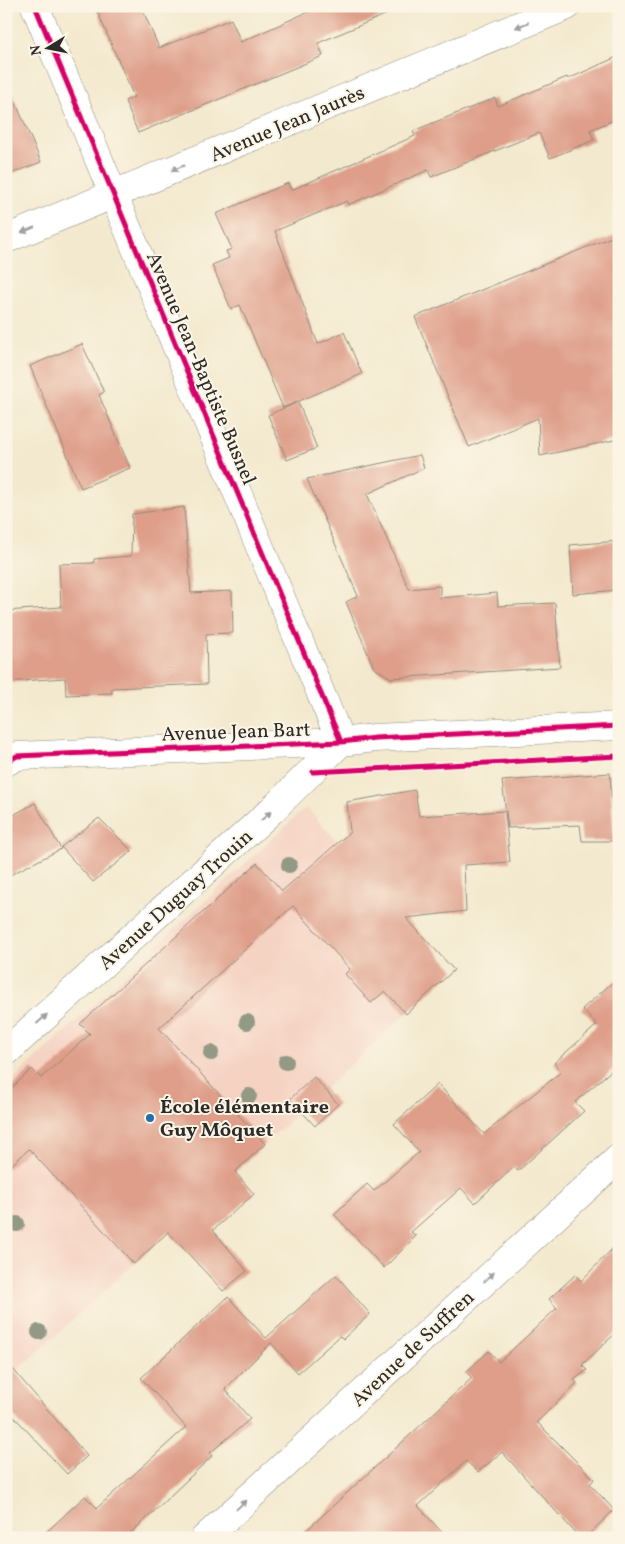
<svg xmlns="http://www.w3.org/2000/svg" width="625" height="1544" font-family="Vollkorn,serif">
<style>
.built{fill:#f5d2c2}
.building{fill:#de9e89}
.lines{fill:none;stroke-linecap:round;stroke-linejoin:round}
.minor-casing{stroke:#8f8a7c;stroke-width:29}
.minor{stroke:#fff;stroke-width:28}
.cycleway-casing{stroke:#fcf5e5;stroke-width:8}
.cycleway{stroke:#d6006c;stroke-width:5}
.tree{fill:#929984}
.oneway{fill:#a0a0a0}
.poi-dot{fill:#1f6fb2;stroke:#fcf5e5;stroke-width:2}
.labels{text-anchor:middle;stroke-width:4;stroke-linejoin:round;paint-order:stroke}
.street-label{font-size:20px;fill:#2b2b2b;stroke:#fcf5e5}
.poi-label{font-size:20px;font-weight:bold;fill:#2b2b2b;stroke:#fcf5e5;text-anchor:start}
</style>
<rect width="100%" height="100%" fill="#fcf5e5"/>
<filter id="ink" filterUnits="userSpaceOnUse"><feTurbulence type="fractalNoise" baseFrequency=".02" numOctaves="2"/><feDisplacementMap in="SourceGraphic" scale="10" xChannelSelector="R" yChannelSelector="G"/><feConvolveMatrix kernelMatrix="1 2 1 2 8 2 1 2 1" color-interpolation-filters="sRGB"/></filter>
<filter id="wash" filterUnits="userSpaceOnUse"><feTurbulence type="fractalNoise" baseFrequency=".0096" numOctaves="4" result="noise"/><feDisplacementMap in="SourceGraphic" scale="20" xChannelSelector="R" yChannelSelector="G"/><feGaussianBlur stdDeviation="1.12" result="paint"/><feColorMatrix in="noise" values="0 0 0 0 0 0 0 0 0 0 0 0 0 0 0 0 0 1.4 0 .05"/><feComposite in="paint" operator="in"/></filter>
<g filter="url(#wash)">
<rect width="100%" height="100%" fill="#f3e9ce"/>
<path class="built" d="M306,807l148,163 -448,411v-295z"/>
<g id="blocks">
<path class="building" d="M95,6h46l18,42 72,-29 10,23 80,-36h85l-88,37 5,13 -185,77 -13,-32 9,-4z
M619,56v62l-29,12 4,10 -44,18 -11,-25 -108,44 -3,-7 -80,35 -1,-4 -72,30 43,113 26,-12 18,42 -79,34 -43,-103 -9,4 -19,-44 17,-7 -3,-7 6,-2 -16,-35 72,-31 3,7 124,-54 -2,-5 82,-33 3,8 69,-29 1,2z
M6,80l35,82 -35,14z
M619,234v205l-79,17 -2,-38 -69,29 -54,-130z
M82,344l22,48 -5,3 31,73 -49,20 -51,-122z
M298,402l19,46 -30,12 -19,-45z
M420,455l4,13 -57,26 42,95 31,-3v12l57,-5 1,13 57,-3 5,64 -169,11 -17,-10 -28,-66 12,-6 -51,-117z
M184,507l7,86 41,-2 1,42 -27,1 1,50 -95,4v5l-46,2 -1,-17 -59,4v-71l55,-4 -2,-43 35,-1v-4l37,-3 1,-42z
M619,541v49l-46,4 -3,-49z
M610,773l4,68h-32l-2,-16 -72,3 -6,-47z
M415,790l4,26 86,-5 5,51 -46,3 2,46 -60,7 48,52 -48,44 -21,-23 -14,12 -26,-29 5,-5 -57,-63 -134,122 106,116 -30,28 19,22 -41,36 34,41 -24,20 -55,-59 -34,32 -105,-115 -23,21v-77l26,-24 9,9 49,-44 -10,-10 177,-161 25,28 68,-59 -3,-30z
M35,803l26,46 -55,28v-58z
M99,818l33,33 -39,31 -32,-35z
M619,977v87l-44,38 9,9 -66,60 -4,-4 -39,36 -14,-15 -50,44 5,4 -32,32 -50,-54 33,-30 7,7 45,-39 -25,-28 44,-40 46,50 77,-62 -7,-9 43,-38 -15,-16z
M314,1077l24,27 -23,22 -25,-27z
M619,1242v88l-37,35 5,5 -13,10 3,3 -40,39 57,57 -4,5 24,26 -29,28h-5l-78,-86 -24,20 -12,-11 -48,45 29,32h-149l174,-160 -6,-6 23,-21 10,11 58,-54 -8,-9 26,-24 6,6z
M336,1275l34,39 -27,25 -3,-3 -42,37 -27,-30 -46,46 25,30 -40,34 2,3 -65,62 -22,20h-85l45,-42 12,12 89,-81 -45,-49 87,-81 38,41z
M6,1361l81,95 -20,18 -61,-66z"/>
</g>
</g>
<g filter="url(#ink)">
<use href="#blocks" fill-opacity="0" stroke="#8f8a7c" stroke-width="1"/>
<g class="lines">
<g class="minor-casing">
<path id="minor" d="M35,6l306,736
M6,239l561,-233
M6,762l11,-6 324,-14 34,-4 244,-12
M6,1052l265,-241 70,-69
M205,1538l414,-380"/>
</g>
<use href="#minor" class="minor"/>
<g class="cycleway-casing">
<path id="cycleway" d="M35,6l306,736
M6,762l11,-6 324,-14 34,-4 244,-12
M313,772l306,-16"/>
</g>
<use href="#cycleway" class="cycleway"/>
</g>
<g class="tree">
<circle cx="289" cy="865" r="8"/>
<circle cx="247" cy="1022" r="8"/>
<circle cx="211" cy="1053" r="8"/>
<circle cx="286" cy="1062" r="8"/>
<circle cx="249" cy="1096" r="8"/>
<circle cx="17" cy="1224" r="8"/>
<circle cx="39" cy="1332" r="8"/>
</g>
<defs><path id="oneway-solid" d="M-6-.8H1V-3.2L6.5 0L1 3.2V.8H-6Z" transform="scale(1.25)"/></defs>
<g class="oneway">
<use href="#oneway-solid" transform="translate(522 25) rotate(157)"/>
<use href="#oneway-solid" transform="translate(178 168) rotate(157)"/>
<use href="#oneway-solid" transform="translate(28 230) rotate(158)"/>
<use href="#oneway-solid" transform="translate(266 816) rotate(-42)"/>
<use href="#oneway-solid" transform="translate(42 1019) rotate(-42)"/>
<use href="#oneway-solid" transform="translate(489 1277) rotate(-43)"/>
<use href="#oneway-solid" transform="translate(241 1505) rotate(-43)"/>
</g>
</g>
<circle class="poi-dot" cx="150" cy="1118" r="5"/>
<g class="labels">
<g class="street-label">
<text transform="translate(287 123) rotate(-23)" y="7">Avenue Jean Jaurès</text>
<text transform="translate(202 368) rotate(67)" y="7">Avenue Jean-Baptiste Busnel</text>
<text transform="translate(236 731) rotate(-2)" y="7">Avenue Jean Bart</text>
<text transform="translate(175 899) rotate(-42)" y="7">Avenue Duguay Trouin</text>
<text transform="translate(412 1348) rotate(-43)" y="7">Avenue de Suffren</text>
</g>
<g class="poi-label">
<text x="160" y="1113">École élémentaire<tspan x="160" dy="23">Guy Môquet</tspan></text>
</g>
</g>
<rect width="625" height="1544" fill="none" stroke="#fcf5e5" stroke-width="25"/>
<g transform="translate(48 48) rotate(260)" stroke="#fcf5e5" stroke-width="4" paint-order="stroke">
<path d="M0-4L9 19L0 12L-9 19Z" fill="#2b2b2b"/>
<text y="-8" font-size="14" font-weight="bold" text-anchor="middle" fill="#2b2b2b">N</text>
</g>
</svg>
